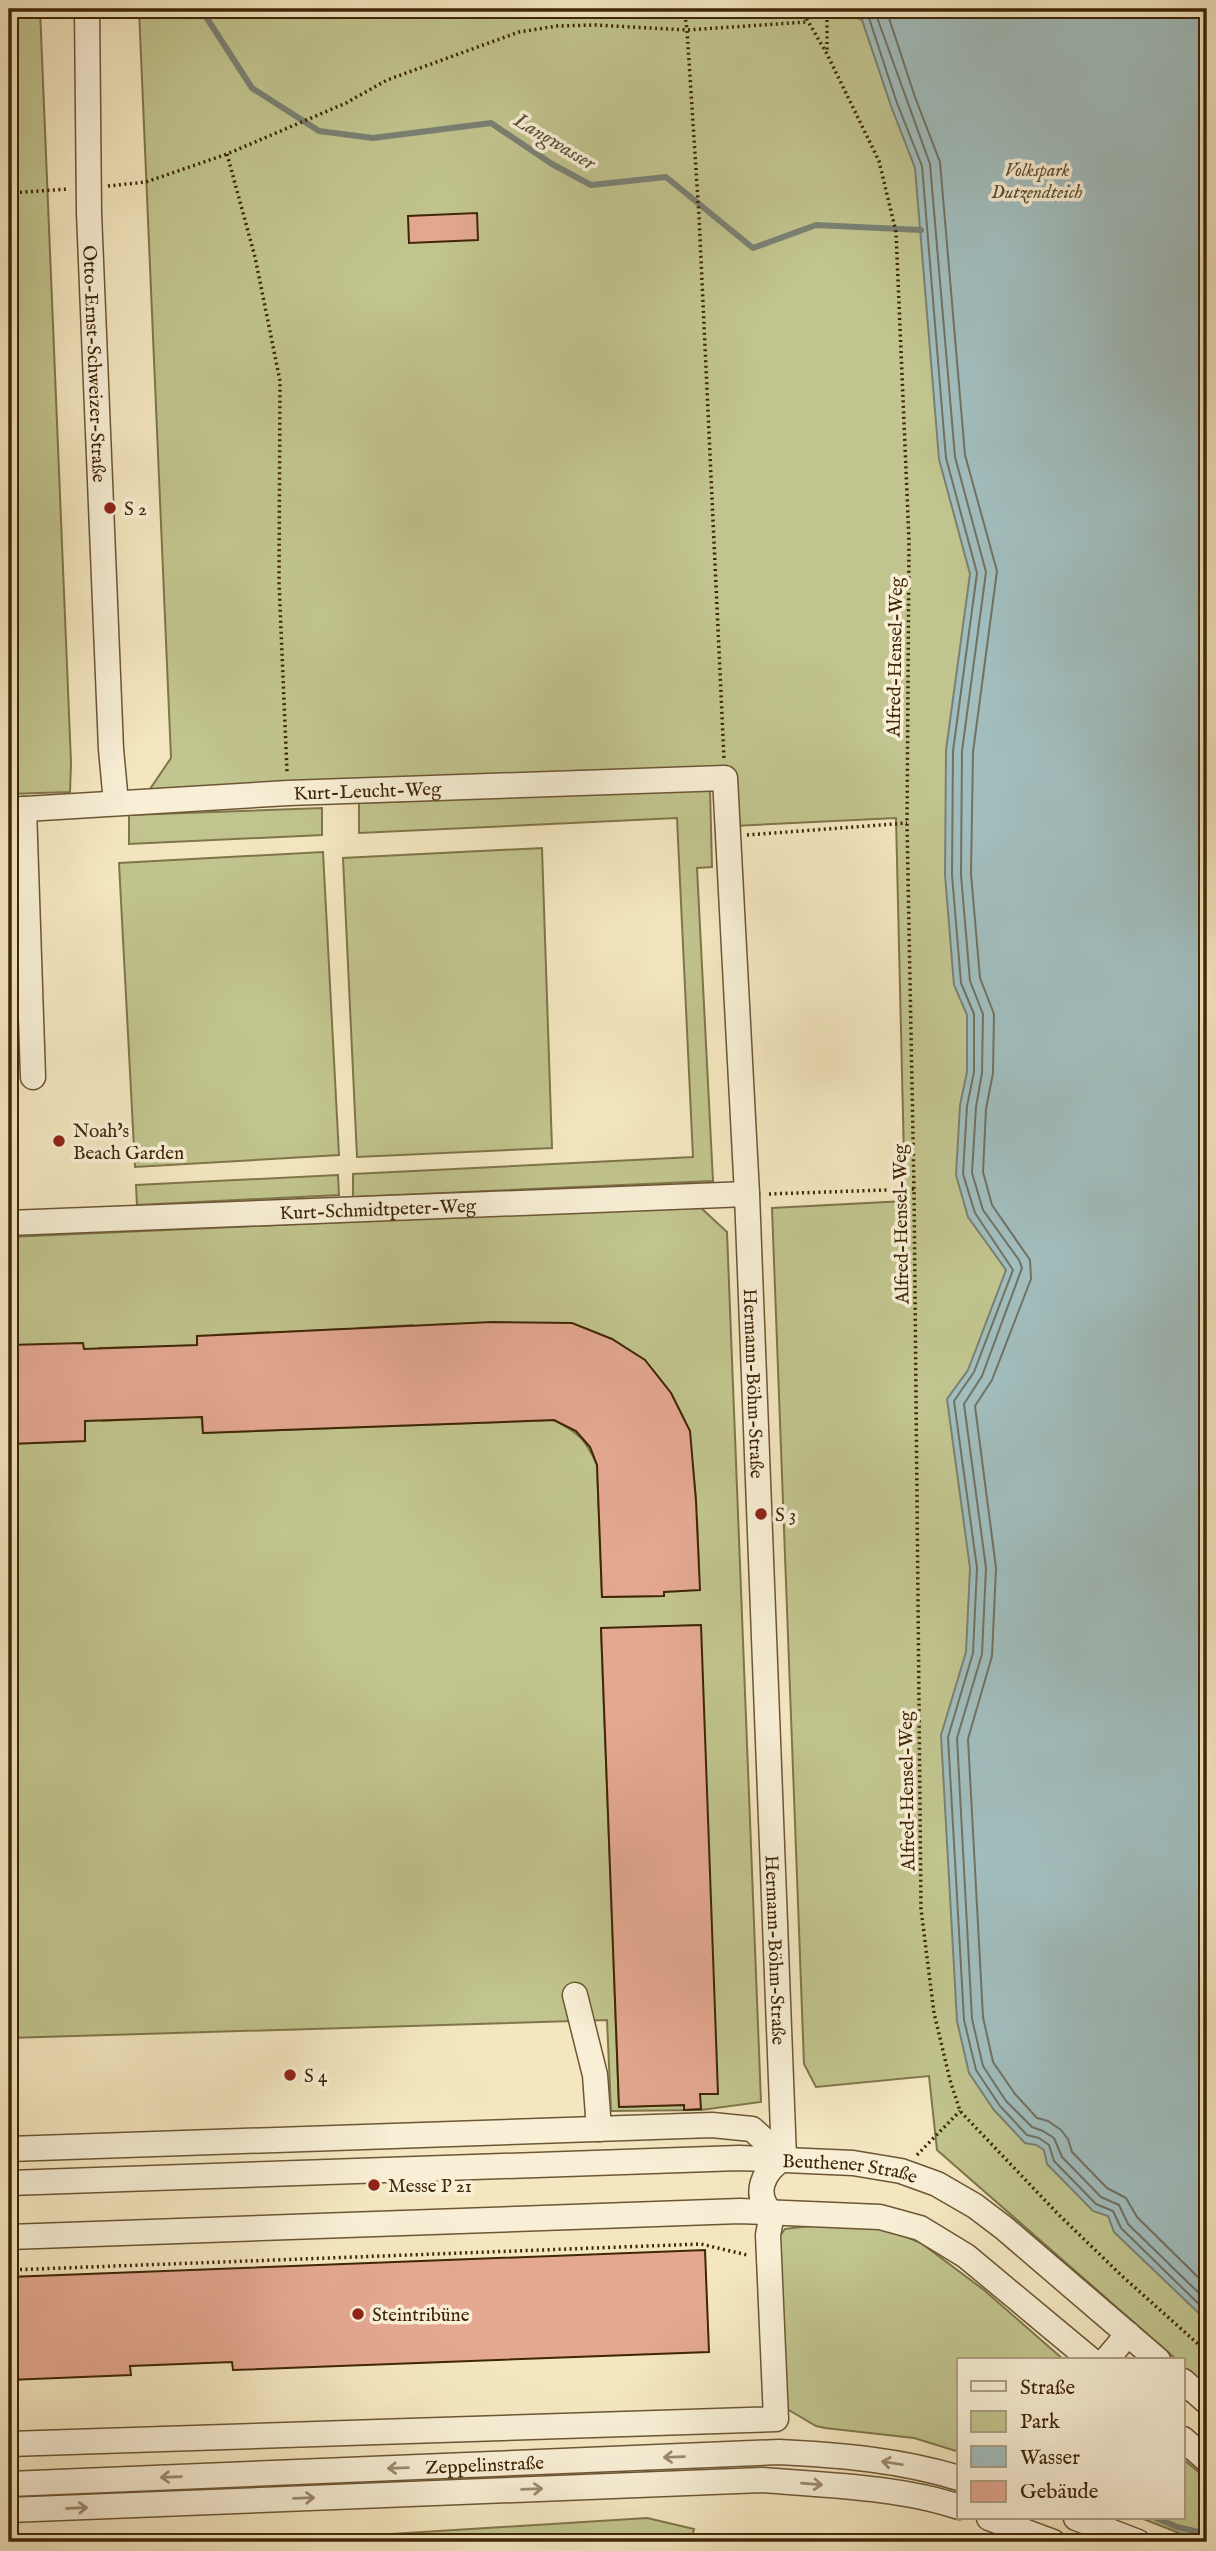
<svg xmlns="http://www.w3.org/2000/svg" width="1216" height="2551" font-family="'IM FELL English',serif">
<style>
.green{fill:#c1c48e;stroke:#80754a;stroke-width:2;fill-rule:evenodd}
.water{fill:#a1bdbd;stroke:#7a8174;stroke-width:2}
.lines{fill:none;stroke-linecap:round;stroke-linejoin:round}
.shore{stroke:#707262;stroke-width:2}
.stream{stroke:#7a8174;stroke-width:6}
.building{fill:#e4a891;stroke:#3f2606;stroke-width:2}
.minor-casing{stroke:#6c5634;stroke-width:27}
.path{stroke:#3f2606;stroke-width:3.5;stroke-dasharray:2 3.5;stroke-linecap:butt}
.minor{stroke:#f8efd6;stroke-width:24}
.oneway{stroke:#9c8a6e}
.poi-dot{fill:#8f2418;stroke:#f8efd6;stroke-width:2.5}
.labels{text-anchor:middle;stroke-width:7;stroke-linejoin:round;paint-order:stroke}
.park-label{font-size:19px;font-style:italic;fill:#604e28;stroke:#f8efd6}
.street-label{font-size:19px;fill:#3f2606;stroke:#f8efd6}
.poi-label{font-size:19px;fill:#3f2606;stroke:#f8efd6;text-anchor:start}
.water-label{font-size:21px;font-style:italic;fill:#5c533d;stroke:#f8efd6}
</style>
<rect width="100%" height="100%" fill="#f4e7c0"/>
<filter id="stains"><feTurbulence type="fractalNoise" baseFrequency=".00286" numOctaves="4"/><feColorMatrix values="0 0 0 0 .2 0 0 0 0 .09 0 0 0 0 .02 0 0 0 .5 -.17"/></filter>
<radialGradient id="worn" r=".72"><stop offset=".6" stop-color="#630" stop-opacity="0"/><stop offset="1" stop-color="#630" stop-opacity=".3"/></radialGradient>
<path class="green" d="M9,9h31l31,754 -1,29 -61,2z
M139,9h1068v2378l-24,-21v-6h-6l-240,-210 -8,-74 -113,11 -12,-23 -32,-856 133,-7 -9,-383 -162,8 -2,-53 -584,19 23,-34z
M710,789l2,78 -15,1 16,313 -360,16v-23l340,-17 -16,-339 -318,15v-30z
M322,808v27l-193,9v-29z
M542,848l10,300 -195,9 -14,-299z
M323,852l16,303 -204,12 -16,-304z
M338,1175l1,20 -202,10 -1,-20z
M699,1206l28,26 34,870 -60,8 -90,1 -4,-91 -598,18v-594l75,-3 -71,-60 -4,1v-145zM485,1323l167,46 19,24 14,28 5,18 6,61 -36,2 1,17 36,-1 2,55 -36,1v22l-61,1 -5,-132c-11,-25 -19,-33 -43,-45l-351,13 -6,-61 18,-37 54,-3 1,36 17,-36 54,-3 1,36 17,-37 53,-3 1,36 18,-36zM178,1346l3,71 -79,4 -3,-73zM701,1625l-17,480 -65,2 -18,-478z
M819,2225l63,2 39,16 63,47 80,70h-105v92l-45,-14 -89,-10 -9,-2 -34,-20 -5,-166 8,-11z
M1183,2459l24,20v63h-5l-61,-24h42z
M647,2518l47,11 -3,13h-427z"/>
<path class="water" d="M848,9h359v2312l-93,-89 -6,-16 -15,-5 -46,-47 -3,-14 -8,-5 -11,-2 -31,-33 -25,-37 -12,-52 -16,-286 25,-83 4,-84 -23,-169 21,-29 38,-100 -38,-53 -12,-42 4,-70 7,-33v-57l-13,-30 -9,-110 1,-125 24,-176 -31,-115 -24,-291 -24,-62 -29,-86 -11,-5z"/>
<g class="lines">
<path class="shore" d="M856,9l13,9 28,85 25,63 24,292 31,115 -24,178 -1,124 9,108 13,31v58l-7,34 -4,68 12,39 38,57 -39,102 -20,29 23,167 -4,85 -25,84 16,283 12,50 24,36 27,29 12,3 10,7 5,16 42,43 17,7 8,17 86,84
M874,9l56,155 25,293 31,115 -24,179 -1,124 9,106 13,33 -1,59 -6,34 -4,66 11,37 36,50 3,8 -40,108 -18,28 22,164 -4,86 -25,84 15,281 11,47 23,35 26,26 11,4 11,7 8,19 39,40 18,8 9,19 79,77
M886,9l29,88 25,65 25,293 32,116 -24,181 -2,122 9,104 14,36 -1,59 -7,36 -3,63 9,33 38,55 1,19 -39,101 -17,26 21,162 -4,88 -24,83 15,278 10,45 22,32 22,24 11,3 13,9 7,9 4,13 35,36 19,10 11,19 70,69"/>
<path class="stream" d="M201,9l51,79 67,43 54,7 118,-15 61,41 39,21 75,-8 87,71 63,-23 105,5
M1156,2518l21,9 30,7"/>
</g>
<path class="building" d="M477,213l1,27 -69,3 -1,-27z
M492,1322l80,1 40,16 33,21 26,33 19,38 6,70 4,89 -36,2v4l-62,1 -5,-132 -7,-18 -14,-16 -22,-11 -351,13 -1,-16 -117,4v20l-76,3v-99l74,-2 1,6 113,-4v-9z
M701,1625l17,469h-18l1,15 -17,1v-5l-65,2 -18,-479z
M705,2250l4,102 -476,18 -1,-8 -102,4 1,9 -122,5v-103z"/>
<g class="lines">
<g class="minor-casing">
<g id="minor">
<path id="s1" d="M87,9l2,204 22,536 5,54"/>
<path d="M24,809l9,268"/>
<path id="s2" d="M9,810l279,-17 437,-15 22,416 37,964"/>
<path id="s3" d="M9,1223l738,-29"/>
<path d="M575,1995l20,80 4,54"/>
<path d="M9,2149l703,-24 40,4 32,29"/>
<path id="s4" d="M9,2183l730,-25 114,5 48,8 36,13 38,22 29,22 154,132"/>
<path d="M772,2214c-20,-20 -9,-43 12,-56"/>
<path d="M9,2237l731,-26 140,6 40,11 46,28 125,104"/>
<path d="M1106,2360l22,-26"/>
<path d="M1183,2381l24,21"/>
<path d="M1183,2439l24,21"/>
<path d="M9,2444l767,-25 -8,-184 4,-21"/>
<path id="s5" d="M9,2484l770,-32c61,3 121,8 180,26"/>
<path d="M9,2510l753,-30c61,5 139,7 197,27"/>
<path d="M989,2518l64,24"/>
<path d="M1076,2518l62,24"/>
</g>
</g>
<path class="path" d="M684,9l3,21 12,186 25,543
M801,9l26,45 52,107 17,71 13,309 -2,282 7,366 7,720 13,104 16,67 10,31 97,102 65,63 85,76
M827,9v43
M227,154l28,103 25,124 -1,201 8,190
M108,186l38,-4 81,-28 119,-51 41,-23 132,-48 38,-6 38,-1 92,5 120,-8
M9,193l60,-4
M747,835l160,-12
M769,1194l145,-5
M917,2155l43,-44
M9,2270l692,-26 46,11"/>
<use href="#minor" class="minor"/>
</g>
<defs><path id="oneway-shaft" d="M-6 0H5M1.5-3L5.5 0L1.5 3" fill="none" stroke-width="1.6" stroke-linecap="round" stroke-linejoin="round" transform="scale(1.75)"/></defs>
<g class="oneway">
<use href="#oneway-shaft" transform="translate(674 2457) rotate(178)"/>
<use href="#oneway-shaft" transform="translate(892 2463) rotate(-171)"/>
<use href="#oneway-shaft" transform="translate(398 2468) rotate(178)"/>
<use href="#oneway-shaft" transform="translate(171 2477) rotate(178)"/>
<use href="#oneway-shaft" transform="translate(812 2484) rotate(5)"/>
<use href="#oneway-shaft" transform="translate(532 2489) rotate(-2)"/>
<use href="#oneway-shaft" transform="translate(304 2498) rotate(-2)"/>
<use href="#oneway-shaft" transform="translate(77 2508) rotate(-2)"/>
</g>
<g class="poi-dot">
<circle cx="110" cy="508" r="7"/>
<circle cx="59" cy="1141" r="7"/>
<circle cx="761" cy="1514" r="7"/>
<circle cx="290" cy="2075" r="7"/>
<circle cx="374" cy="2185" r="7"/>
<circle cx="358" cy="2314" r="7"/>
</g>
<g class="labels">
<g class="park-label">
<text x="1037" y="176">Volkspark<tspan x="1037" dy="22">Dutzendteich</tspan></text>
</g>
<g class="street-label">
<text dy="7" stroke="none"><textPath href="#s1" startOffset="355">Otto-Ernst-Schweizer-Straße</textPath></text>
<text transform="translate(894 657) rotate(-89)" y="7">Alfred-Hensel-Weg</text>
<text dy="7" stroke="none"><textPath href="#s2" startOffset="359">Kurt-Leucht-Weg</textPath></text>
<text dy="7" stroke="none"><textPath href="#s3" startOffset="369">Kurt-Schmidtpeter-Weg</textPath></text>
<text transform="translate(900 1224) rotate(-91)" y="7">Alfred-Hensel-Weg</text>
<text dy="7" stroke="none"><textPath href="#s2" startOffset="1323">Hermann-Böhm-Straße</textPath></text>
<text transform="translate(906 1791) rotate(-91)" y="7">Alfred-Hensel-Weg</text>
<text dy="7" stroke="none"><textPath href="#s2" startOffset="1890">Hermann-Böhm-Straße</textPath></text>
<text dy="7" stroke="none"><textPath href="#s4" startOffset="842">Beuthener Straße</textPath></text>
<text dy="7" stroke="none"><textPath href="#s5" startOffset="476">Zeppelinstraße</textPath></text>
</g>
<g class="poi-label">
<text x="124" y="515">S 2</text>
<text x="73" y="1137">Noah's<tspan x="73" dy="22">Beach Garden</tspan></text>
<text x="775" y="1521">S 3</text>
<text x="304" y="2082">S 4</text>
<text x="388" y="2192">Messe P 21</text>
<text x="372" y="2321">Steintribüne</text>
</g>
<g class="water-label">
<text transform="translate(555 141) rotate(31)" y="7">Langwasser</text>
</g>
</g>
<rect width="1216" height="2551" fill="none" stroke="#f4e7c0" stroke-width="35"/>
<rect x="10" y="10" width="1195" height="2530" fill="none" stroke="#3f2606" stroke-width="3.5"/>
<rect x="18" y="18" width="1181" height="2516" fill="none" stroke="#3f2606" stroke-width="2"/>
<rect x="957" y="2358" width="228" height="161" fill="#f8efd6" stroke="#ae9f83" stroke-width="2"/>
<rect x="971" y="2381" width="35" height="10" fill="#f8efd6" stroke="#ae9f83" stroke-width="2"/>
<text x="1020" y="2394" font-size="21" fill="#3f2606">Straße</text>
<rect x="971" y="2411" width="35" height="21" fill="#c1c48e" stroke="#ae9f83" stroke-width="2"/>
<text x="1020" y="2428" font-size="21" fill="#3f2606">Park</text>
<rect x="971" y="2446" width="35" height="21" fill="#a1bdbd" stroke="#ae9f83" stroke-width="2"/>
<text x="1020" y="2464" font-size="21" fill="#3f2606">Wasser</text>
<rect x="971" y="2481" width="35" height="21" fill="#e4a891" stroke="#ae9f83" stroke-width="2"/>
<text x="1020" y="2498" font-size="21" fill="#3f2606">Gebäude</text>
<rect width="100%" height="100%" filter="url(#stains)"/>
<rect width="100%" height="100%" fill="url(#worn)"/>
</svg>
